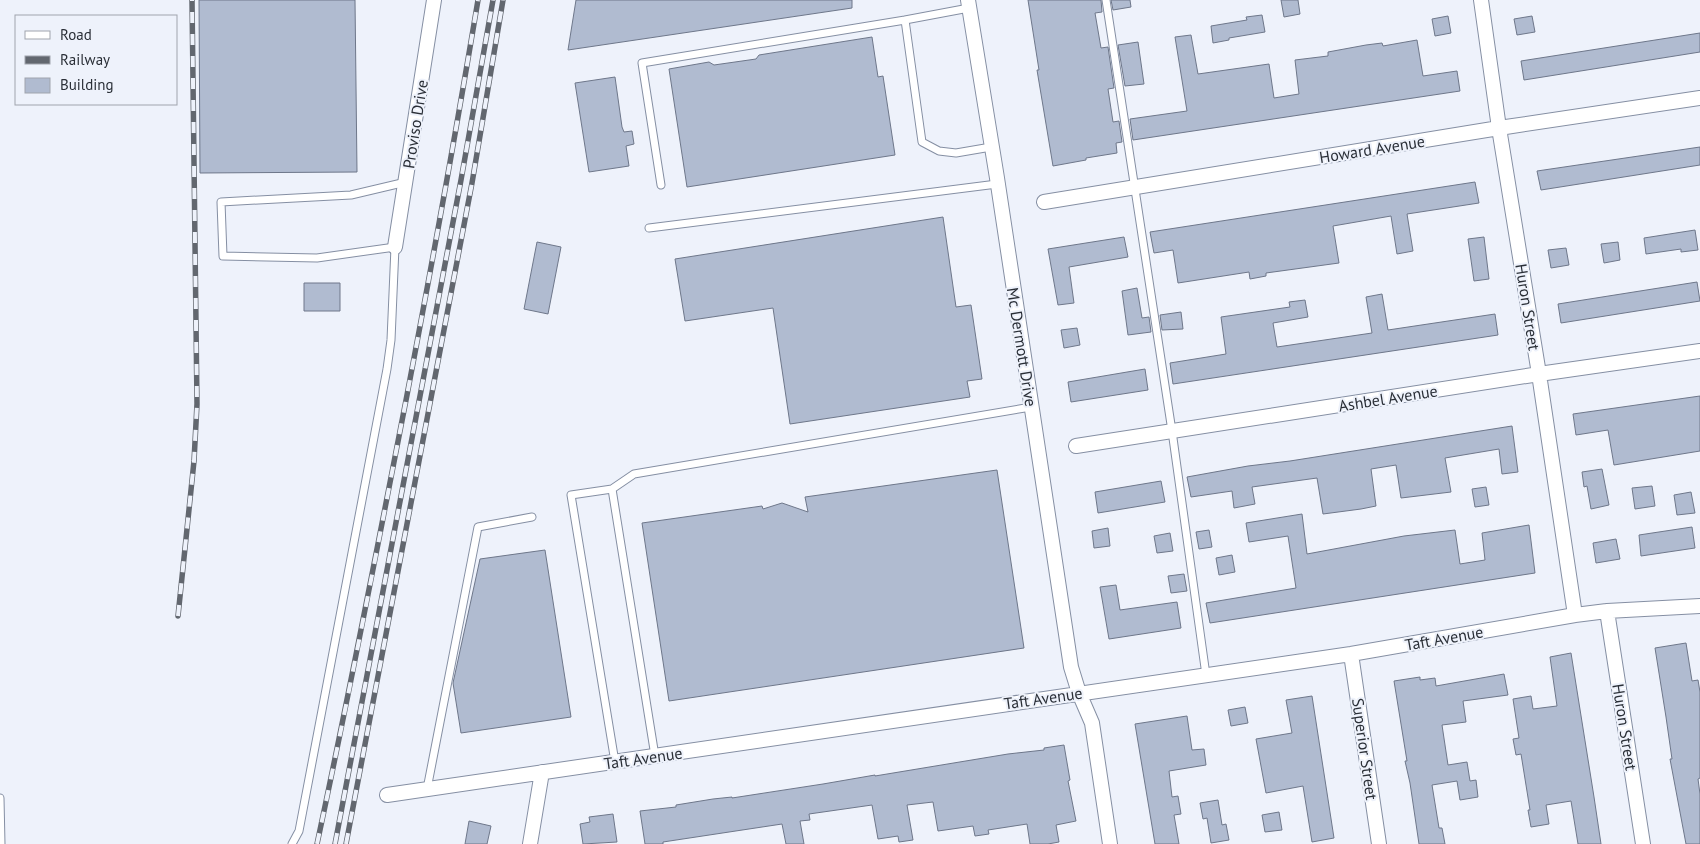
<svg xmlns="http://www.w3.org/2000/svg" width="1700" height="844" font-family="'PT Sans',sans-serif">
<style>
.building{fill:#b0bbd0;stroke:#6e778a}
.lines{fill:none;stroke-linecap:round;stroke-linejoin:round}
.lane-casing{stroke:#858fa3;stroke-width:9}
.street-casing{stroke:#858fa3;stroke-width:16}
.lane{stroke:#fff;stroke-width:7}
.street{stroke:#fff;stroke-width:14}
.rail-casing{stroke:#62676f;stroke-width:5.5}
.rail{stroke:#eef2fb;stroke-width:4;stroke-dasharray:11;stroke-linecap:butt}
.labels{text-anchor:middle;stroke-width:4;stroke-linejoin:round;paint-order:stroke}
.street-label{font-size:16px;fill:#2a2f37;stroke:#eef2fb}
</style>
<rect width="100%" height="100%" fill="#eef2fb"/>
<path class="building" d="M199,0h156l2,172 -157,1z
M576,0h276v8l-284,42z
M1028,0h73l1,12 -7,1 6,35 7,-1 6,41 -6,1 5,33 6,-1 3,21 -6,1 1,10 -31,5v2l-33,6 -16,-96h2z
M1111,0h19l1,7 -18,3z
M1281,0h17l2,14 -16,3z
M1262,15l3,17 -36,6v2l-16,3 -2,-17 36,-6 -1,-3z
M1448,16l3,17 -16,3 -3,-17z
M1532,16l3,16 -18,3 -3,-16z
M1700,33v19l-176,28 -3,-19z
M1191,35l7,39 71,-10 5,34 25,-4 -4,-34 33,-4v-4l38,-7 16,-2 1,3 34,-6 6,36 34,-5 3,20 -327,49 -3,-21 57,-8 -12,-74z
M872,37l6,40 5,-1 12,79 -208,32 -18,-118 40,-7 5,3 42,-6 3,-4z
M1138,42l6,42 -19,2 -7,-41z
M615,77l7,50 2,5 8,-1 2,13 -8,2 3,20 -40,6 -14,-89z
M1700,147v18l-159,25 -4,-19z
M1475,182l4,21 -72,11 6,37 -16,3 -6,-38 -58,10 6,37 -73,10v3l-16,3 -1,-7 -71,11 -5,-33 -19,3 -4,-21z
M943,217l13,90 15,-2 11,74 -15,2 3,16 -180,27 -17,-116 -88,13 -10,-62z
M1695,230l3,20 -17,2v-3l-35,5 -2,-16z
M1124,237l4,20 -59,10 5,36 -16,2 -10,-56z
M1484,237l5,42 -15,2 -6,-42z
M537,242l24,5 -13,67 -24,-5z
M1618,242l2,18 -16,3 -3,-19z
M1566,248l3,17 -18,3 -3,-18z
M1697,282l3,19 -139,22 -3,-19z
M304,283h36v28h-36z
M1137,288l5,30 7,-1 2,15 -23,3 -6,-44z
M1382,294l6,36 107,-16 3,21 -325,49 -3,-21 56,-9 -5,-37 69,-10 -1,-5 16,-2 3,17 -35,6 4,24 95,-14 -6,-36z
M1181,312l2,17 -21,1 -2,-15z
M1077,328l3,17 -16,3 -3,-18z
M1145,369l3,21 -77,12 -3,-20z
M1700,396v55l-86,14 -6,-35 -32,5 -3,-21z
M1512,426l6,46 -16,2 -3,-25 -54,9 6,34 -50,6 -5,-33 -25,4 5,37 -15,3 -38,5 -6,-36 -65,9 3,17 -21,4 -2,-17 -41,6 -4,-20 61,-11 42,-5z
M1602,469l7,36 -18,4 -4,-23 -3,1 -2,-15z
M997,470l27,178 -355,53 -27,-178 120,-17 1,3 19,-6 26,9 -3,-15z
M1161,481l4,21 -67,11 -3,-21z
M1652,486l3,20 -20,3 -3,-21z
M1486,487l3,18 -14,2 -3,-18z
M1691,492l4,21 -18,2 -3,-20z
M1302,514l5,40 97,-18 51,-6 5,34 25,-4 -3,-27 47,-8 6,48 -325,50 -4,-20 90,-15 -8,-52 -39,6 -3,-19z
M1692,527l3,21 -54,8 -2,-21z
M1108,528l2,18 -16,2 -2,-17z
M1209,530l3,17 -13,2 -3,-17z
M1170,533l3,18 -16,2 -3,-17z
M1616,539l4,20 -24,4 -3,-20z
M545,550l26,167 -110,16 -8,-50 27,-124z
M1232,555l3,17 -16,3 -3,-17z
M1184,574l3,17 -16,2 -3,-17z
M1116,585l4,25 57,-8 4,26 -72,11 -9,-52z
M1686,643l6,38 6,-1 2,12v86l-2,1 2,15v50h-14l-16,-85h2l-6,-42 -11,-69z
M1571,653l23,144 7,47h-23l-7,-43 -25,4 3,19 -18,3 -3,-17h2l-9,-56 -5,1 -3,-16 6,-1 -6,-39 18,-3 2,13 24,-3 -7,-49z
M1504,674l4,21 -45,6 3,21 -24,3 6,40 19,-3 3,19 6,-1 2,17 -18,3 -3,-19 -25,4 7,43h3l3,16h-26l-9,-61 -5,-22h2l-13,-80 26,-4v3l15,-2 1,8z
M1312,696l22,142 -22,4 -9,-56 -37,7 -10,-54 36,-6 -6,-33z
M1245,707l3,16 -17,3 -3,-16z
M1187,716l5,34 12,-1 2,16 -37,6 3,26 6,-1 3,18 -7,1 5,29h-24l-20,-120z
M1064,745l6,35 -2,1 8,40 -20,4 3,17 -11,2h-18l-3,-20 -39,6 1,4 -14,2 -2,-10 -35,5 -5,-29 -26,3 6,35 -14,2 -1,-6 -20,3 -6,-34 -63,9 1,6 -10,1 4,23h-18l-4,-20 -119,18v2h-18l-5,-33 36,-4v-2l37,-6 19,-2v1l91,-14 52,-9v1l133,-22 36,-4v-2z
M1218,800l4,25 4,-1 3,16 -18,3 -4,-25 -4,1 -3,-16z
M1279,812l3,18 -17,2 -3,-17z
M613,814l4,28 -34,2 -3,-20 10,-2 -1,-5z
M469,821l22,5 -4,18h-22z"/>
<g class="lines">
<g class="lane-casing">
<path id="lane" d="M1106,0l66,431 34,244
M969,8l-64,12 17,122 17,9 17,2 35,-6
M661,185l-19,-122 263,-43
M649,228l348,-44
M612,489l-41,6 44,267
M655,756l-43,-267 22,-15 397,-67
M427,789l51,-262 54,-10
M0,798l1,46
M292,844l7,-13 88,-462 4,-29 4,-93 -78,11 -94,-2 -2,-54 130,-7 55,-13"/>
</g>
<g class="street-casing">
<path id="street" d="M968,0l29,178 74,489 8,26 13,30 18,121
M1481,0l18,128 40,246 36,241
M1044,202l455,-74 201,-30
M395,247l39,-247
M1076,446l463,-72 161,-23
M1607,611l36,233
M1351,654l28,190
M387,795l964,-141 224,-39 32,-4 93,-5
M530,844l12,-72"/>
</g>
<use href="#lane" class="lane"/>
<use href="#street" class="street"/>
<g class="rail-casing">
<path id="rail" d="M178,616l16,-155 3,-57 -5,-404
M317,844c32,-149 61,-299 90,-449 25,-131 49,-263 71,-395
M335,844l126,-664 32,-180
M346,844l126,-661 31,-183"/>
</g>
<use href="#rail" class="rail"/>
</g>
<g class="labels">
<g class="street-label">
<text transform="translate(415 124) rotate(-81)" y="6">Proviso Drive</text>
<text transform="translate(1372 149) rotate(-9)" y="6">Howard Avenue</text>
<text transform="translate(1528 307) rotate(81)" y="6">Huron Street</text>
<text transform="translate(1022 347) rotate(81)" y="6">Mc Dermott Drive</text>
<text transform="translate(1388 398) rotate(-9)" y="6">Ashbel Avenue</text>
<text transform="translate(1444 638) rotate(-10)" y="6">Taft Avenue</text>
<text transform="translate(1043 698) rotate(-8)" y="6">Taft Avenue</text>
<text transform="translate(1625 727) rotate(81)" y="6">Huron Street</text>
<text transform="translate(1365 749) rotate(82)" y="6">Superior Street</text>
<text transform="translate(643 758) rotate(-8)" y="6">Taft Avenue</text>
</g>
</g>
<rect x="15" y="15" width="162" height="90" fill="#eef2fb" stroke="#a0a4ad"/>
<rect x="25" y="31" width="25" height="8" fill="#ffffff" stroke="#a0a4ad"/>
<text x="60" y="40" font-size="15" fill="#2a2f37">Road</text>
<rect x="25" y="56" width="25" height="8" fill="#62676f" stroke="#a0a4ad"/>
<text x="60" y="65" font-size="15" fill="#2a2f37">Railway</text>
<rect x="25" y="78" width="25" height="15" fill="#b0bbd0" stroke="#a0a4ad"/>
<text x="60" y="90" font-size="15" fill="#2a2f37">Building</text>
</svg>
